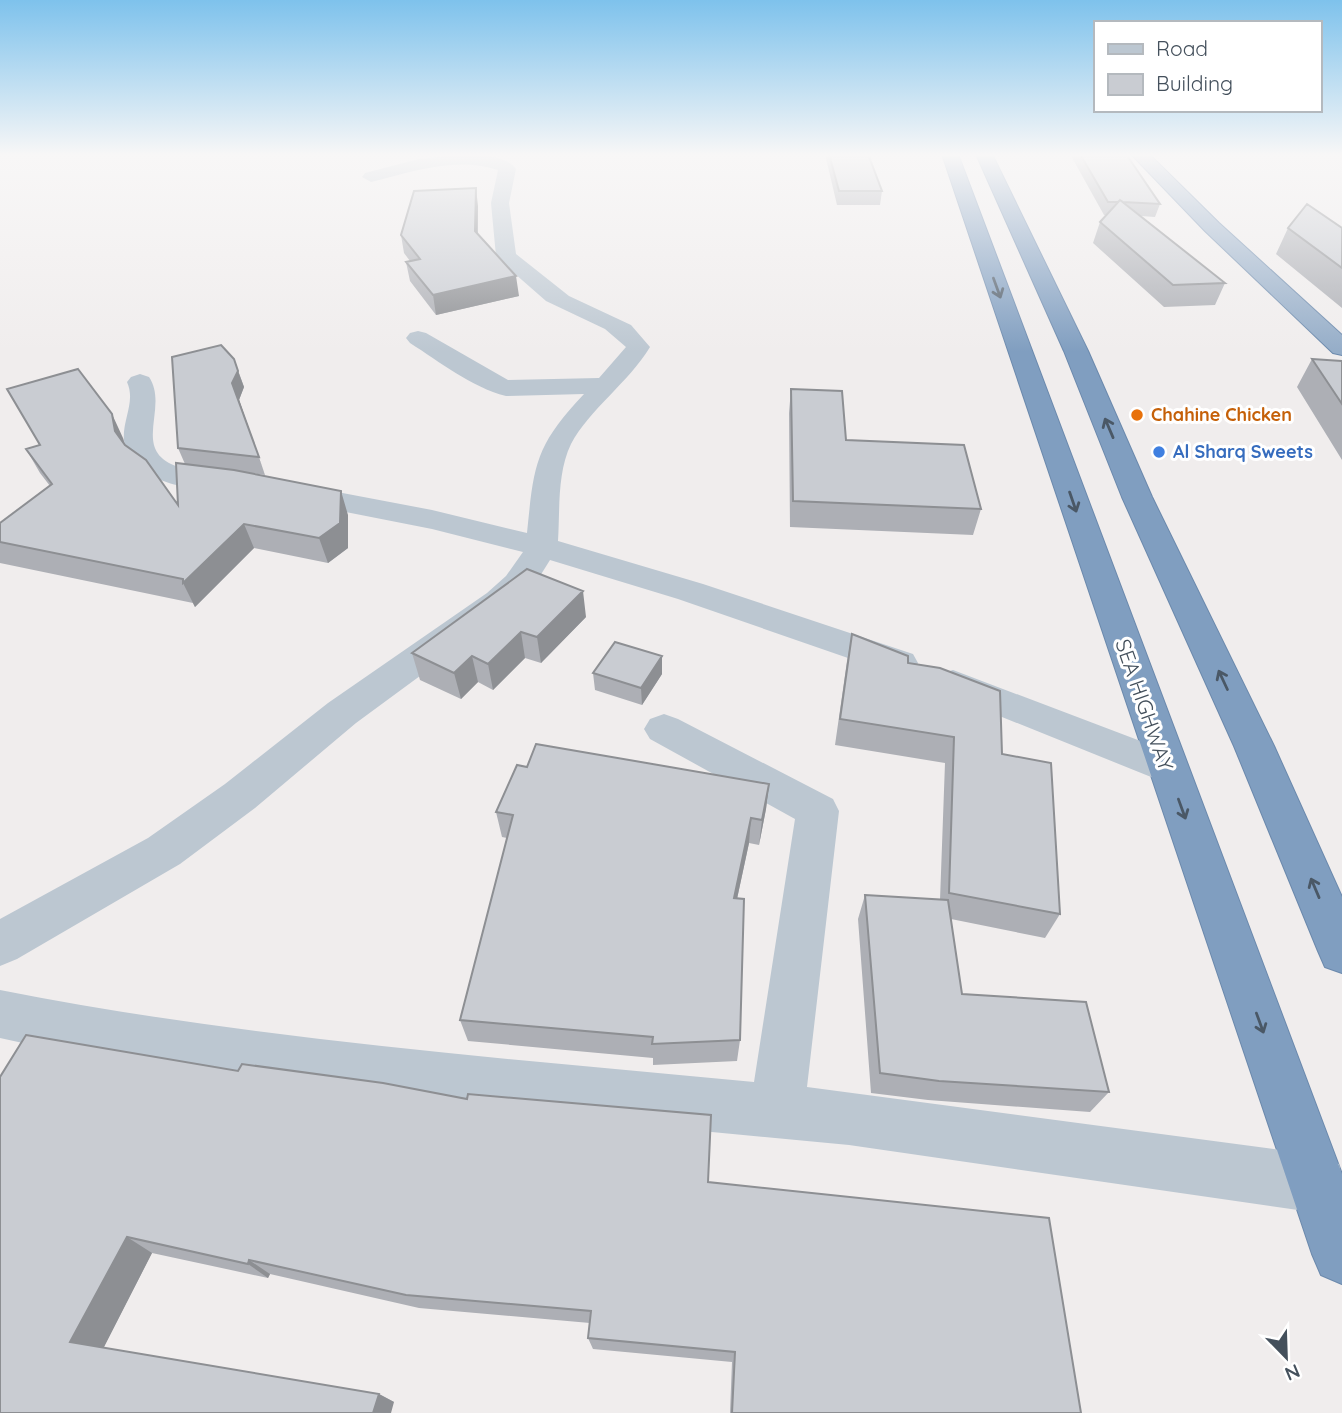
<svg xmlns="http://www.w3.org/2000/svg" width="1342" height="1413" font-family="Quicksand,sans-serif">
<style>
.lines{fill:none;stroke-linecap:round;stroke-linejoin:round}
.trunk-casing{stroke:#6b89ac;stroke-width:2}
.motorway-casing{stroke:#6b89ac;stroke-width:2}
.minor{fill:#bcc7d1;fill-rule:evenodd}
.trunk{fill:#95adc8;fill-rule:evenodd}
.motorway{fill:#809ec0;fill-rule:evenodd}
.wall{fill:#adafb5}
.shaded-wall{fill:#8d8f93}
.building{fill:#c9ccd2;stroke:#8d8f93;stroke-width:2}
.oneway{stroke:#4a5866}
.food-dot{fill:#e8710a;stroke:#fff;stroke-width:2.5}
.shop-dot{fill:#3f7fe0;stroke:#fff;stroke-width:2.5}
.labels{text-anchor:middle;stroke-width:6;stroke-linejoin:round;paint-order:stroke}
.far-food-label{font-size:18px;font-weight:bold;fill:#c56008;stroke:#fff;text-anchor:start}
.far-shop-label{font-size:18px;font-weight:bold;fill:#366cbe;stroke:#fff;text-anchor:start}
.street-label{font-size:21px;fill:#44505c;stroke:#fff}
</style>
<rect width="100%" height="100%" fill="#f0eded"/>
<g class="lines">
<g class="trunk-casing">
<path id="trunk" d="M1131,154h18l70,69 123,112v20l-9,-2 -128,-122z"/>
</g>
<g class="motorway-casing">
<path id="motorway" d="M942,154h16l384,1020v110l-21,-9 -9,-21z
M976,154h16l96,197 64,146 122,249 68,151v76l-17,-6 -7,-16 -84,-205 -112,-249 -58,-146z"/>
</g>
<path class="minor" d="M456,155c18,0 48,-2 60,14l-7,34 7,51 53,42 62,29 19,22c-21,35 -61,63 -79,97 -14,29 -11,66 -13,97l145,43 210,70 5,9 -5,9 -13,4 -222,-77 -128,-39 -20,32 -19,17 -155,114 -101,85 -75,56 -163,95 -17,7v-47l148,-81 77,-54 103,-81 159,-110 19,-17 17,-24 -91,-23 -137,-27 -11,-3 -4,-6 4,-6 11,-3 137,26 95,23c7,-69 8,-87 57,-139l-78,2c-35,-9 -66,-34 -96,-53l-4,-5 4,-5 8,-2 8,2 82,47 91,-2 27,-31 -21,-18 -59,-28 -47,-41 -3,-4 -5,-53 7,-33c-43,-14 -86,2 -127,12l-9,-5 3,-4 54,-14z
M140,374l9,3c21,31 -20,74 30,90 19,6 41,3 60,8l5,6 -5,6c-33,9 -110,-3 -115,-46 -2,-21 12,-39 3,-59l4,-5z
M953,670l227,86 6,11 -6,11 -14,5 -226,-91 -6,-9 6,-9z
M664,714l14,5 155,80 6,12 -32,276 512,68 20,9c3,11 3,29 0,40l-20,9 -470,-68 -421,-40 -332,-46 -96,-21v-48c248,49 503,68 754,92l41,-263 -145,-80 -6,-10 6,-10z"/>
<use href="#trunk" class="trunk"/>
<use href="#motorway" class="motorway"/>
</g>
<path class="wall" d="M825,154h43l14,37 -2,14h-43z
M1070,154h56l34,50 -5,13 -14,-1 84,67 -10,22 -51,2 -71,-64 7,-21 6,-7h-2z
M478,206v28l41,62 -83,19 -26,-34 -4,-19 4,-1 -6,-8 -3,-18z
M1288,228h54v80l-66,-54z
M234,359l10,28 -5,13 26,75 -14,-2 97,42v33l-20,15 -74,-15 -59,59 -2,-4 -193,-40v-40l50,-37 -10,-13 -14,-24 97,-11 2,7 53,60 7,-41 -7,-16z
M1312,359l30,2v99l-45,-73z
M791,389l55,51 135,69 -8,26 -183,-8 -1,-114z
M586,617l-45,46 -16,-5 -32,32 -15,-8 -17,17 -41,-19 -8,-27z
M852,634l56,29 94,91 58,160 -15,24 -94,-19 11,75 147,98 -19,20 -162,-12 -57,-7 -13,-174 7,-24 75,5 5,-137 -110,-18 12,-84z
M662,656v18l-20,31 -47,-15 -2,-17z
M527,767l242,17 -3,25 -7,36 -10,-2 -12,56 3,141 -3,21 -84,4v-7l-185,-17 -8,-21 47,-182 -5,-1 -6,-25z
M238,1071l470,111 373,231h-351l2,-51 -139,-13 -5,-11 2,-15 -171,-15 -149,-34 -2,4 -116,-25 -49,95 276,46 15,8 -394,11z"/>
<path class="shaded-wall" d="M476,188l2,18 -1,43 -2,-18z
M516,276l3,20 -83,19 -3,-20z
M238,371l6,16 -5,13 26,75 -33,-92z
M112,414l11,24 4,17 -12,-24z
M341,491l7,24v33l-20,15 -9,-25z
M244,524l10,24 -59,59 -12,-24z
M583,591l3,26 -45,46 -4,-26z
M521,632l4,26 -32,32 -5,-26z
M472,656l6,26 -17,17 -7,-26z
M662,656v18l-20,31 -1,-17z
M769,784l-3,25 -7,36 3,-25z
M751,818l-2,25 -17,79 2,-24z
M127,1237l25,16 -51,100 -31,-11z
M249,1260l21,14 -2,4 -20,-14z
M379,1394l15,8 -3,11h-18z"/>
<path class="building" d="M829,154h39l14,37h-43z
M1080,154h46l34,50 -37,-2 -3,-2 -2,2h-10z
M476,188l-1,43 41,45 -83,19 -27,-33 14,-3 -19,-24 13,-44z
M1120,200l105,83 -52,2 -73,-63z
M1307,204l35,24v40l-54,-40z
M221,345l13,14 4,12 -6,12 27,74 -81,-9 -6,-91z
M1312,359l30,2v43z
M78,369l34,45 3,17 10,14 21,15 32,45 -2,-42 58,7 107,21 -1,32 -21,15 -75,-14 -61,59v-4l-183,-37v-19l52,-39 -26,-35 14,-4 -33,-56z
M791,389l51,2 4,49 118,5 17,64 -188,-8z
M527,569l56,22 -46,46 -16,-5 -33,32 -16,-8 -18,17 -42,-20z
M852,634l56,22v7l32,5 60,23 2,63 49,9 9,151 -111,-21 5,-156 -114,-18z
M615,642l47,14 -21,32 -48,-15z
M536,744l233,40 -7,36 -11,-2 -17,80 10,1 -4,141 -88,4 1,-7 -193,-17 53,-205 -17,-3 21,-47 10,2z
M865,895l83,5 14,94 124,8 23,90 -170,-11 -59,-8z
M26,1035l212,36 4,-7 141,19 84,16 1,-5 243,21 -3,67 341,36 32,195h-349l3,-61 -147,-14 3,-27 -185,-16 -157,-35 -1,4 -121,-27 -57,105 309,52 -6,19h-373v-336z"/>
<defs><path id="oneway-shaft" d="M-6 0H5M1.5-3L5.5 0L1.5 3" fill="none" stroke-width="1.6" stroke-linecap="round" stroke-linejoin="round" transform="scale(1.75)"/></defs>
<g class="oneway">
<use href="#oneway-shaft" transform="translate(997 288) rotate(70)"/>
<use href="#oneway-shaft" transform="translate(1109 428) rotate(-113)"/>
<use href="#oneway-shaft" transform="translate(1073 502) rotate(71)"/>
<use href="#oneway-shaft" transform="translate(1223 680) rotate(-115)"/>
<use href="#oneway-shaft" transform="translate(1182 809) rotate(70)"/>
<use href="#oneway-shaft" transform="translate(1315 888) rotate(-113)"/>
<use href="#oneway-shaft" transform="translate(1260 1023) rotate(70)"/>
</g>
<linearGradient id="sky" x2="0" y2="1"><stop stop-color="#7ec2ec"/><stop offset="0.44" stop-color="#f8f7f7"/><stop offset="1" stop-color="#f8f7f7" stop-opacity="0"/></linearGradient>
<rect width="1342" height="352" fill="url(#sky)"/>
<circle class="food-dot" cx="1137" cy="415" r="7"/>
<circle class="shop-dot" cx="1159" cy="452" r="7"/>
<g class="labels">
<g class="far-food-label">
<text x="1151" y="421">Chahine Chicken</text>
</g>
<g class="far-shop-label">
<text x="1173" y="458">Al Sharq Sweets</text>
</g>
<g class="street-label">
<text transform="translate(1144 705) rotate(71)" y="7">SEA HIGHWAY</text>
</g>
</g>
<rect x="1094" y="21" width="228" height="91" fill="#ffffff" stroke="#b4b9be" stroke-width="2"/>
<rect x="1108" y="44" width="35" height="10" fill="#bcc7d1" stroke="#b4b9be" stroke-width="2"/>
<text x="1156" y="56" font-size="21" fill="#44505c">Road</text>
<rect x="1108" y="74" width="35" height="21" fill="#c9ccd2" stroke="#b4b9be" stroke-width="2"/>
<text x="1156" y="91" font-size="21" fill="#44505c">Building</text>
<g transform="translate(1286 1357) rotate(157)" stroke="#ffffff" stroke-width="5" paint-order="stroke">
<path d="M0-5L12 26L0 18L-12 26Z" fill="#44505c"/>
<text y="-10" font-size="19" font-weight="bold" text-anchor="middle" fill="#44505c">N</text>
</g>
</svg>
